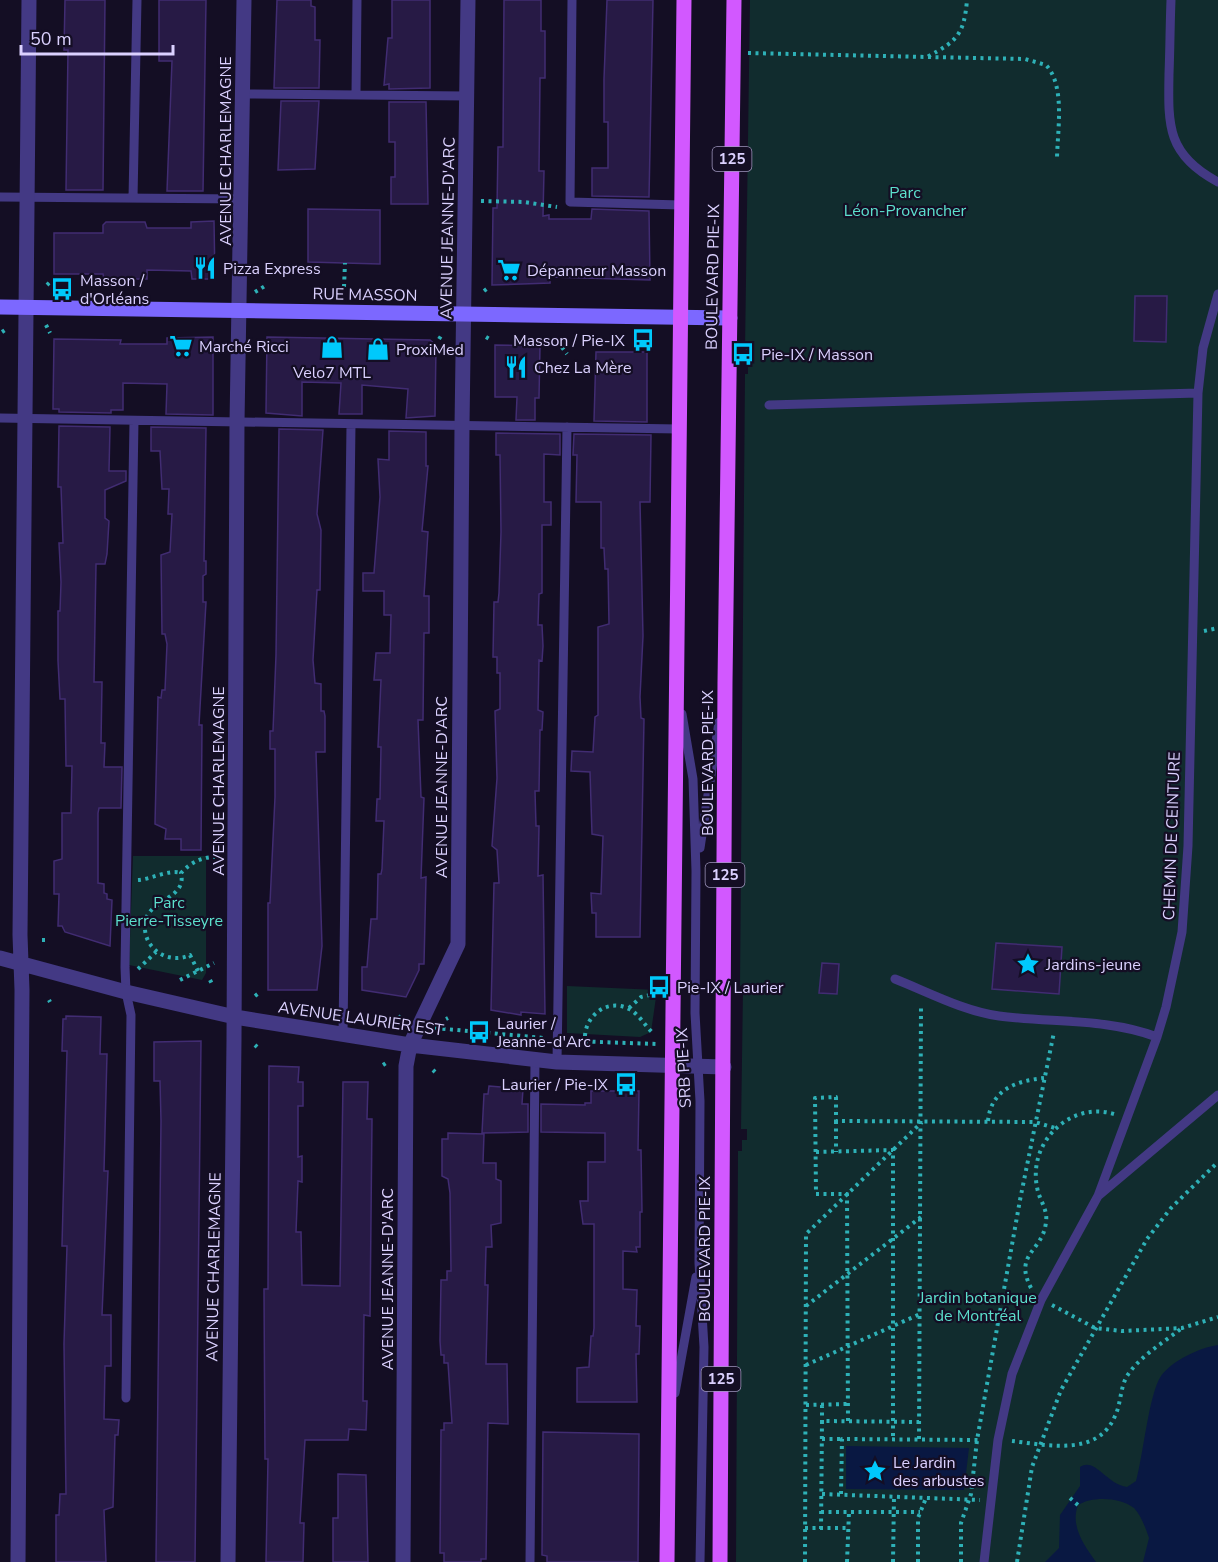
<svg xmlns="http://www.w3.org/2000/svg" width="1218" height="1562" font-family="'Nunito Sans',sans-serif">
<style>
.green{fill:#112c2e}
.water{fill:#091842}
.building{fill:#271a45;stroke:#412c72;stroke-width:1.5}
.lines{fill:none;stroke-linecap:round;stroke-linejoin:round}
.path{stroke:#2eb1b7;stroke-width:4;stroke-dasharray:3 4.5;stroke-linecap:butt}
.lane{stroke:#433984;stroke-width:9}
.street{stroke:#433984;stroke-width:15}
.secondary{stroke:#7c68ff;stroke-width:15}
.primary{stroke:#d258ff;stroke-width:15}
.labels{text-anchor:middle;stroke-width:4.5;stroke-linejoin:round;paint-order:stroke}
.shield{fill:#140e24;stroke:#9f96bd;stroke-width:1.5}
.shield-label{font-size:15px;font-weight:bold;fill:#dbd1ff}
.street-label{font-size:16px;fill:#dbd1ff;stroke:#140e24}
.park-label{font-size:16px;fill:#5ce0cd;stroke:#140e24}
.poi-label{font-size:16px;fill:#dbd1ff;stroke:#140e24;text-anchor:start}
</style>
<rect width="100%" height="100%" fill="#140e24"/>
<path class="green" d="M750,0h468v1562h-482l2,-411h4v-11h5v-11h-6l2,-140 -3,-4 5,-611h3v-10h3v-11l-6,-4z
M133,856h73v117l-4,7 -73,-15z
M567,986l90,4 -6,42 -11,5 -73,-4z"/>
<path class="water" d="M1218,1345v217h-75l6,-24c-3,-9 -8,-23 -15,-30 -14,-11 -42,-12 -56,-3 -8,21 6,40 18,57h-51l14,-14 1,-33 20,-29v-19c15,-10 26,17 47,20l9,-6c7,-24 13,-88 25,-105 12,-16 38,-28 57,-31z
M846,1446l123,2 -5,42 -118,-1z"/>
<path class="building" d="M65,0h40l-2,190h-37l2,-140h-4z
M159,0h47l-3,191h-36l5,-130h-13z
M277,0h34v6l4,1v33h5l-1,48h-45z
M392,0h38v88l-41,1v-5l-5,1 4,-47h4z
M504,0h37v31h4v47h-5l-1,93h5l-1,45 6,-1v4h42l1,-10 57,2 1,69 -100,-3v6l-58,2 1,-77h4l1,-61h5z
M607,0h46l-4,197 -57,-1v-28h16v-46h-4v-43z
M281,101h38l-4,68 -37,1z
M389,102h37l2,102h-37v-27h4v-35h-6z
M308,209l72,1v54l-72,-2z
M214,221l1,58h-23l-1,-8 -44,-1v9h-43l-1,-5h-49v-41h49v-8l3,-3h39l2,6h44v-6z
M1135,296h32l-1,46 -32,-1z
M213,337v78l-47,-1 1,-30 -44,-1v27h-12v3l-52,-1v-3h-6l1,-70 67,1 -1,4h47v-6z
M267,337l163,3 6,5 -1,71 -29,2 2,-29 -46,-4v29h-23l2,-31 -39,-1v34l-36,-3z
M495,345l45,1 -1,52h-4v22h-19l1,-23h-22z
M596,352h51v70l-53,-1z
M59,426l51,1 -1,44h17v10l-21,9v28l4,3 -2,33 -2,10h-9l-2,118h8l-1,61h4l-1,24h18l-1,41h-22l-1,5v70l6,1v9l3,1v5l5,1 -2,46 -45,-14 -3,-6h-4l1,-32h-5v-33l8,-2v-46h9l1,-47h-6l-1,-67h-5l-2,-38v-50h2l1,-29 -2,-39h4l-2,-56h-3z
M151,427l55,1 -2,133h2v13l-3,2v26h3l-7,123h3l-1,125h-20v-11h-16l1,-10 -11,-5 3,-127 3,1 1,-8h3l2,-46 -2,-10h-3l-1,-79 9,-3 2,-38h-4l1,-25h-7l-2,-38h-9z
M279,429l44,1 -6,84 4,16 -1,60h-3l-4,70 2,23 6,1v27h3l1,5v36h-9l6,194 -5,44h-49v-87h2l5,-106v-48h-5v-18h3l3,-76z
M389,431l37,1v34h2l-6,65 6,1 -4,64h5v37h-5l-1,87h-5l3,77 3,1 -3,80 5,-1 -2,87h-5v6l-13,27 -44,-7v-23h5l4,-48h6l1,-45h3l1,-5 2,-48h-8l1,-22h3l1,-52h-3l3,-67h-7l2,-27h14l1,-38h-7v-24h-21v-18h11l6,-76 -2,-38 11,1z
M496,433l64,1v21l-16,-1v48h7v23h-9v68l-3,1 -1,31h4l1,21 -1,15 -3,-1 -1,50 5,2 -1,18h-2l-1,61h-4l1,35h3l-1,50 5,-1 2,139 -24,-2v3l-30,-5 3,-127h5l-2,-33 -5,-4 5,-68 -2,-67 5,-2v-36h-3v-16h-4l1,-55h4l1,-9 2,-61 -1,-77h-4z
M574,434l77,1 -1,67h-10l3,134 -3,61 1,21 3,1 -4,218h-44v-24h-4l-1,-20 10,1 2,-58 -11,-2 -2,-62 -19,-1 1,-20 21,1 2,-35 3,-2v-88l11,-3 -1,-55h-3l-1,-21h-3v-46h-25l1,-47h-4z
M996,943l66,4 -3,47 -67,-5z
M822,963l17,1 -2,30 -18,-1z
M66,1016l35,1 -1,37h7l-3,117h4l-6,144h9v51h-6l-1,53 15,1 -1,15h-3l-2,72 -9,3 2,52h-50v-47h3l1,-21h6l-2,-150 3,-98h-5l5,-195h-5l1,-32h3z
M201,1041l-6,521h-39l5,-441 -1,-40h-6v-39z
M269,1066l30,1 -1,15h5v24h-5v51l4,-1v26l-4,-1 -2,51h5l1,53 38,1 3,-204h25l-1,37h5l-2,197 -6,-1 -1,86h4l-1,29 -17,-1 -1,11h-43l-5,83h4l-1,39h-37l2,-103h-3l-1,-170h4z
M489,1086l34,3 -1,15h6v28l-46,1 2,-39h4z
M591,1091h48l-1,59h3l1,62h-2v35h-4l1,5 -14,-1v38l14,1 -1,36h4l-1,28h-3l1,48h-60v-34l12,-1 2,-31h2l1,-8v-104h-11l-3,-23h8v-39h17v-29l-64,-1v-28l44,1v-2h6z
M448,1133l36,1 -1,29h13v16l5,2v42l-10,2 1,22h-6l-1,38h3l-2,79h21l1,60 -20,-1 -2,136h-5v3h-37v-9h-4l1,-123h3v-7h8l-4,-60h-4v-8h-3l-1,-14 1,-61h6v-9h4l-1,-78 -2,-14 -6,-3v-37h6z
M543,1432l96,2 -1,128h-91v-6l-5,-1z
M338,1474l28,1 2,87h-35v-44h5z"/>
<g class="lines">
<path class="path" d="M748,53l179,4c30,-16 37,-22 40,-57
M928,57l97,2 21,6c20,21 11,68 11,95
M481,201l43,1 33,5
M47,285l3,-3
M344,287l1,-24
M484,291l4,-3
M255,292l10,-6
M46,325l4,8
M2,332l3,-2
M486,337l5,3
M439,339l2,-3
M561,340v6l6,8
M1204,631l14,-3
M138,880c14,-1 31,-11 43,-7
M42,940h3
M138,969l18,-17
M198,971l-8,-16c-23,11 -51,-9 -44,-36 6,-20 41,-21 35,-46 9,-10 20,-16 34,-16
M180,980l34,-17
M210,980l2,4
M255,996l4,-3
M49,1000l1,2
M629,1008l12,-11 17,-4
M398,1016l2,2
M446,1019l2,-1
M435,1028l109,10
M585,1036c1,-21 23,-38 44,-27 10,5 16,17 24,24
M570,1041l88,3
M255,1045l2,2
M383,1065l3,-2
M433,1070l2,2
M836,1121v31
M988,1121c3,-31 27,-40 56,-43
M816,1152l77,-2v289
M1031,1288c-18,-35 12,-36 15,-66 2,-13 -7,-22 -9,-35 -9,-45 33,-86 77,-73
M1052,1305l43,23 27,3 60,-3 36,-11
M806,1306l115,-89
M806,1365l114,-51
M806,1405l41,-1
M822,1405v16
M848,1421l-1,-227h-31l-1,-96 21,-1v24l199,1 20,6
M822,1439h20
M919,1439l2,-434
M1012,1441c35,4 86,16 103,-25 6,-12 5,-28 12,-40 13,-20 36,-33 55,-48
M822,1494l158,6
M841,1494l1,-55 136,1
M1070,1498l8,7
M821,1512h99
M805,1528h44
M821,1529l1,-108 97,1
M805,1562l1,-328 116,-112
M847,1562l2,-50
M893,1562l1,-67
M918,1562v-44l8,-20
M961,1562v-39l10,-29 6,-54 43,-240 34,-168
M1017,1562l15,-95 29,-77 86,-151 24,-31 47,-46"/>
<path class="lane" d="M572,0l-2,202 111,3
M1171,0c-1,25 -1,49 -2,74 -1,52 -2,81 49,108
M243,94l224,2
M356,94l1,-94
M0,197l242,2
M133,198l4,-198
M769,405l429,-12
M0,418l679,11
M682,714l11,65 3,92 -1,142 5,88 -1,162 5,84 -4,215
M700,848l19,-126
M895,979c33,13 68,32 104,37 52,7 109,2 158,21
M343,1034l8,-609
M557,1062l10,-635
M1098,1196l120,-101
M675,1393l21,-116
M126,1398l5,-383 -5,-23 -1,-25 9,-546
M530,1562l5,-502
M984,1562l14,-122 14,-66 29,-74 57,-104 59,-159 9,-30 16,-75 6,-86 10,-453 5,-45 15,-54"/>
<path class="street" d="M0,958l126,34 109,25 175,28 147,17 167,5
M18,1562l4,-572 -2,-55 9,-935
M228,1562l6,-522 3,-617 7,-423
M403,1562l3,-496 4,-21 48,-101 4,-518 6,-426"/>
<path class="secondary" d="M0,307l730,11"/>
<path class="primary" d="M667,1562l17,-1562
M720,1562l5,-879 9,-683"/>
</g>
<defs>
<g id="restaurant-bare" transform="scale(1.8)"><path d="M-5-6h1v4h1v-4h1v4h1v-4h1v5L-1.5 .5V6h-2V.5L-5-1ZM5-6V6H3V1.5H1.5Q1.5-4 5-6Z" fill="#00c9fc" stroke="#140e24" stroke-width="2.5" paint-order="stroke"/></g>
<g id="supermarket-bare" transform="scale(1.8)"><path d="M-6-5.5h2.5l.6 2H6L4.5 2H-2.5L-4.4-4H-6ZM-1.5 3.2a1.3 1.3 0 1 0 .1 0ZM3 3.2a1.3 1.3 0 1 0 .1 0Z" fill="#00c9fc" stroke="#140e24" stroke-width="2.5" paint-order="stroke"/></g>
<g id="bus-bare" transform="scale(1.8)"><path d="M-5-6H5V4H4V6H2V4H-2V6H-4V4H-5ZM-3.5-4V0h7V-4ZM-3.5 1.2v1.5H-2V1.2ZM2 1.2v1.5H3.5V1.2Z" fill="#00c9fc" stroke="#140e24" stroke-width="2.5" paint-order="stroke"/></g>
<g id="shop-bare" transform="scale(1.8)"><path d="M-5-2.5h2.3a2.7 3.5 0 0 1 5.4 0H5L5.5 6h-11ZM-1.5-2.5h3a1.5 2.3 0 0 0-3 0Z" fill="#00c9fc" stroke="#140e24" stroke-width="2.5" paint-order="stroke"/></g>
<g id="sight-bare" transform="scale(1.8)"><path d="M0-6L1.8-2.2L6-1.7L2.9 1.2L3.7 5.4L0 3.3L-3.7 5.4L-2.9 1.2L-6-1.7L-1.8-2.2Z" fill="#00c9fc" stroke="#140e24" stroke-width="2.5" paint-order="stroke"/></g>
</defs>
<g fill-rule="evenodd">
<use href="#restaurant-bare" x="205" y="268"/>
<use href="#supermarket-bare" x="509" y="270"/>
<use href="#bus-bare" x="62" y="289"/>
<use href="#bus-bare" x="643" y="340"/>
<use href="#supermarket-bare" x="181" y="346"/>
<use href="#shop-bare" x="332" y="347"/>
<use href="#shop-bare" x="378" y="349"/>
<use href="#bus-bare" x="743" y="354"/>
<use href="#restaurant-bare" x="516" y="367"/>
<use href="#sight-bare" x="1028" y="964"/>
<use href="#bus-bare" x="659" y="987"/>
<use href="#bus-bare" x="479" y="1032"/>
<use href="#bus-bare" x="626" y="1084"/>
<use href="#sight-bare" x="875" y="1471"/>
</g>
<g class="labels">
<g class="shield">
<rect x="712.5" y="147" width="39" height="24" rx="4.5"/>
<rect x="705.5" y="863" width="39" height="24" rx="4.5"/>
<rect x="701.5" y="1367" width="39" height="24" rx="4.5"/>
</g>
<g class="shield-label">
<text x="732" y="164">125</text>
<text x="725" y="880">125</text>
<text x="721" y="1384">125</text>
</g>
<g class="street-label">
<text transform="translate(225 151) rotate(-90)" y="6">AVENUE CHARLEMAGNE</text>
<text transform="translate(447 228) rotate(-89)" y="6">AVENUE JEANNE-D'ARC</text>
<text transform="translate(712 277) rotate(-89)" y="6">BOULEVARD PIE-IX</text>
<text transform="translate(365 294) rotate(1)" y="6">RUE MASSON</text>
<text transform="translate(707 763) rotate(-90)" y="6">BOULEVARD PIE-IX</text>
<text transform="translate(218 781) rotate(-90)" y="6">AVENUE CHARLEMAGNE</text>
<text transform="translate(441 787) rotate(-90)" y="6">AVENUE JEANNE-D'ARC</text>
<text transform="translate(1171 836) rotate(-88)" y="6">CHEMIN DE CEINTURE</text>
<text transform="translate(361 1018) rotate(8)" y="6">AVENUE LAURIER EST</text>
<text transform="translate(683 1068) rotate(-93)" y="6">SRB PIE-IX</text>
<text transform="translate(704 1249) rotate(-90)" y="6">BOULEVARD PIE-IX</text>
<text transform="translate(213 1267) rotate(-89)" y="6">AVENUE CHARLEMAGNE</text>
<text transform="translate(387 1279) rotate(-90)" y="6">AVENUE JEANNE-D'ARC</text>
</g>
<g class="park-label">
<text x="905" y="198">Parc<tspan x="905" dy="18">Léon-Provancher</tspan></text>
<text x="169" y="908">Parc<tspan x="169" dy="18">Pierre-Tisseyre</tspan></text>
<text x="978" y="1303">Jardin botanique<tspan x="978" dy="18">de Montréal</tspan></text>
</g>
<g class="poi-label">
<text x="223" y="274">Pizza Express</text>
<text x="527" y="276">Dépanneur Masson</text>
<text x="80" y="286">Masson /<tspan x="80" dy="18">d'Orléans</tspan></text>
<text x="625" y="346" text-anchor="end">Masson / Pie-IX</text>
<text x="199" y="352">Marché Ricci</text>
<text x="396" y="355">ProxiMed</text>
<text x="761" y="360">Pie-IX / Masson</text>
<text x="534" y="373">Chez La Mère</text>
<text x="332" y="378" text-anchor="middle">Velo7 MTL</text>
<text x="1046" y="970">Jardins-jeune</text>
<text x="677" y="993">Pie-IX / Laurier</text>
<text x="497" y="1029">Laurier /<tspan x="497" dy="18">Jeanne-d'Arc</tspan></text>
<text x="608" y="1090" text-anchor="end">Laurier / Pie-IX</text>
<text x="893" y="1468">Le Jardin<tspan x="893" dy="18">des arbustes</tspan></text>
</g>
</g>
<path d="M21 45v9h152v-9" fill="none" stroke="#dbd1ff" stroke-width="3"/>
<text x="30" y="45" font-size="18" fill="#dbd1ff" stroke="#140e24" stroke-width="4.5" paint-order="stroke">50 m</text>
</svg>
